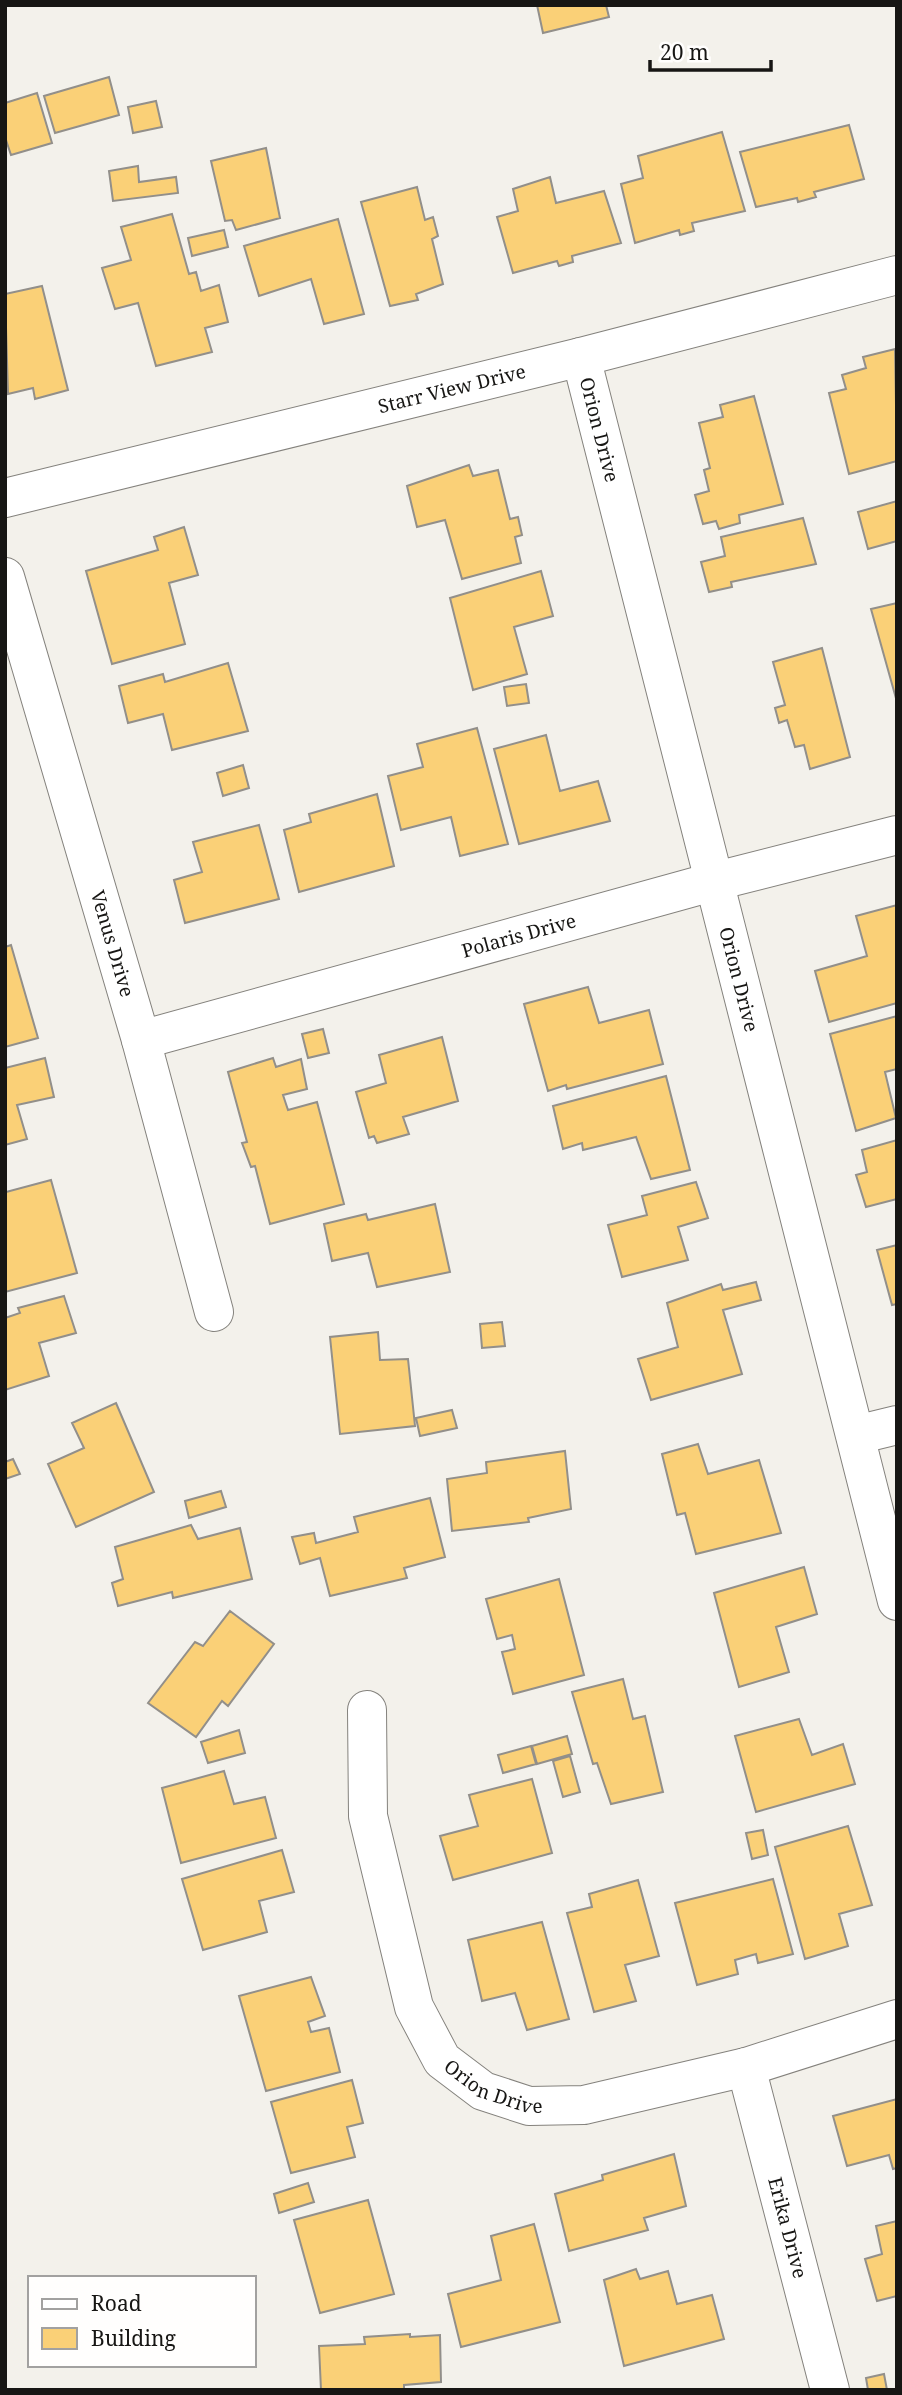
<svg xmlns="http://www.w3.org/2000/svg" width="902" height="2395" font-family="'Noto Serif',serif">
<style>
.building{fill:#fad077;stroke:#928f8a;stroke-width:2}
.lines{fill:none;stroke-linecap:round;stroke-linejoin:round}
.minor-casing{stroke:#84827d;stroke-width:40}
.minor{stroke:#fff;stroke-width:38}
.labels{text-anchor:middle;stroke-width:5;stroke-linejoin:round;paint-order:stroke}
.street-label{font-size:19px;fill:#171614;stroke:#fffefd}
</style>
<rect width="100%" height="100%" fill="#f3f1eb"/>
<path class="building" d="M 537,5 L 606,5 L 609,17 L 543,33 Z
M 109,77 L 119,115 L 55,133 L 44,96 Z
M 37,93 L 52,143 L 11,155 L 5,137 L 5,103 Z
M 156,101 L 162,127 L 133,133 L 128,107 Z
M 849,125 L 864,179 L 814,192 L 816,197 L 798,202 L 797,198 L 756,207 L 740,152 Z
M 722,132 L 745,211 L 692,223 L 694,231 L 680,235 L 679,230 L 635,243 L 621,184 L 643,178 L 638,156 Z
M 266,148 L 280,218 L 236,230 L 232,220 L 225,221 L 211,161 Z
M 138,166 L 139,182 L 176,177 L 178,193 L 113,201 L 109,171 Z
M 550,177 L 556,203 L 604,191 L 621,243 L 572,256 L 573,262 L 559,266 L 557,261 L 513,273 L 497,217 L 518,211 L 513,189 Z
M 417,187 L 425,220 L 433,217 L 438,236 L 432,239 L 443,284 L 416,294 L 418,300 L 390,306 L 361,202 Z
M 172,214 L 189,274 L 196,272 L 201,291 L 219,285 L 228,322 L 205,328 L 212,352 L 156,366 L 138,303 L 115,309 L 102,268 L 131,260 L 121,227 Z
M 338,219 L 364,314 L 324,324 L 311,279 L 259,296 L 244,246 Z
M 224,230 L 228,247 L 192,256 L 188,238 Z
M 42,286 L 68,390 L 35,399 L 33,388 L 8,394 L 5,294 Z
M 895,349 L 897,461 L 849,474 L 829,393 L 846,389 L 842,375 L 866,368 L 863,357 Z
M 754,396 L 783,504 L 739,515 L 740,523 L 719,529 L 716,521 L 703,524 L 695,495 L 709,491 L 704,470 L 710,468 L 699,423 L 723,417 L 720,405 Z
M 469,465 L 473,476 L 498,470 L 510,519 L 518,517 L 522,535 L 515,537 L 521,563 L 462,579 L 445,520 L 417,527 L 407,486 Z
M 897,501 L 897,541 L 868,549 L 858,512 Z
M 803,518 L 816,564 L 731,582 L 732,587 L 709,592 L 701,562 L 725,556 L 721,537 Z
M 184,527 L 198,575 L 169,583 L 185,644 L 112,664 L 86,571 L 158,550 L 154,537 Z
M 541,571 L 553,616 L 514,627 L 527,674 L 473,690 L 450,598 Z
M 897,603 L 897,702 L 871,609 Z
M 822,648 L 850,757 L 810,769 L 804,745 L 795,747 L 787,720 L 779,723 L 775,708 L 785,705 L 773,662 Z
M 228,663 L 248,731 L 172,750 L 163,714 L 128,723 L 119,686 L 163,674 L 165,682 Z
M 526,684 L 529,703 L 507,706 L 504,687 Z
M 477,728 L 508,844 L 460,856 L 451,817 L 401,830 L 388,776 L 423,767 L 417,744 Z
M 546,735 L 560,791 L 598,781 L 610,821 L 519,844 L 494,749 Z
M 243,765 L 249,788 L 223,796 L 217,773 Z
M 377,794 L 394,866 L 299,892 L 284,830 L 311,822 L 309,814 Z
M 259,825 L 279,899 L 185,923 L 174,880 L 202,872 L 193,842 Z
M 897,905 L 897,1003 L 829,1022 L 815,971 L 867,956 L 856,916 Z
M 11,945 L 38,1038 L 5,1047 L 5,947 Z
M 588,987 L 599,1023 L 649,1010 L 663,1064 L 567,1089 L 566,1085 L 548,1091 L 524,1004 Z
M 897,1016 L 897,1069 L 885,1072 L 896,1118 L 856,1131 L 830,1034 Z
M 323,1029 L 329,1053 L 308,1058 L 302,1034 Z
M 442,1037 L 458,1101 L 403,1117 L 409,1134 L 377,1143 L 374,1136 L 369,1138 L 356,1092 L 386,1083 L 379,1055 Z
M 45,1058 L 54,1097 L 17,1105 L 27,1139 L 5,1145 L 5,1068 Z
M 273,1058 L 276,1067 L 301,1059 L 307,1089 L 283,1095 L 288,1110 L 317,1102 L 344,1204 L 270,1224 L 255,1166 L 251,1167 L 242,1143 L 247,1142 L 228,1072 Z
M 666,1076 L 690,1170 L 651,1179 L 636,1137 L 583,1150 L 582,1143 L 563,1149 L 553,1106 Z
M 897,1140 L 897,1199 L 866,1207 L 856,1175 L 867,1172 L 862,1150 Z
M 51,1180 L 77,1273 L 5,1292 L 6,1192 Z
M 696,1182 L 708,1218 L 678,1227 L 688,1260 L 622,1277 L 608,1225 L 647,1215 L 642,1196 Z
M 435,1204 L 450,1272 L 377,1287 L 368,1253 L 332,1261 L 324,1224 L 366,1214 L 368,1220 Z
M 897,1245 L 897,1304 L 892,1305 L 877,1250 Z
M 756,1282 L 761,1300 L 723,1310 L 742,1374 L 651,1400 L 638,1359 L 678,1347 L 667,1303 L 721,1284 L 723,1290 Z
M 64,1296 L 76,1333 L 39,1343 L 49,1376 L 5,1390 L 5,1318 L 20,1313 L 18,1308 Z
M 502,1322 L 505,1346 L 482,1348 L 480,1324 Z
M 378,1332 L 380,1360 L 408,1359 L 415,1426 L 340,1434 L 330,1337 Z
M 116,1403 L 154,1492 L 76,1527 L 48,1464 L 84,1448 L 72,1423 Z
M 452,1410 L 457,1428 L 420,1436 L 416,1418 Z
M 698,1444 L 708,1474 L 759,1460 L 781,1533 L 696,1554 L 685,1513 L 677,1515 L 662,1454 Z
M 565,1451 L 571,1509 L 528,1518 L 529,1522 L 452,1531 L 447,1479 L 487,1473 L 486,1462 Z
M 13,1459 L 20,1474 L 5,1479 L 5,1462 Z
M 221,1491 L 226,1507 L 189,1518 L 185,1501 Z
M 430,1498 L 445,1557 L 404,1568 L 407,1578 L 330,1596 L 320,1558 L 300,1564 L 292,1537 L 314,1533 L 316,1543 L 358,1532 L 354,1517 Z
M 191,1525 L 198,1539 L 240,1528 L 252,1579 L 173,1598 L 172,1592 L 118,1606 L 112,1583 L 123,1579 L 115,1547 Z
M 804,1567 L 817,1614 L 776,1627 L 789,1672 L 739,1687 L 714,1593 Z
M 559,1579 L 584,1675 L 513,1694 L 502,1652 L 515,1649 L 512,1635 L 497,1639 L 486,1599 Z
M 230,1611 L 274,1644 L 228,1706 L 222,1701 L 196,1737 L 148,1703 L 195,1642 L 203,1646 Z
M 623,1679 L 633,1719 L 645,1716 L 663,1792 L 611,1804 L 597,1763 L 593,1764 L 572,1692 Z
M 799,1719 L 812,1755 L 843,1744 L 855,1784 L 756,1812 L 735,1736 Z
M 239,1730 L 245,1753 L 208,1763 L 201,1742 Z
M 567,1736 L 572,1754 L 537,1764 L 532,1746 Z
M 531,1746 L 536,1764 L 503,1773 L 498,1755 Z
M 570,1756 L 580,1792 L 563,1797 L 553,1761 Z
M 224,1771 L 234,1804 L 265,1797 L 276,1838 L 181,1863 L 162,1788 Z
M 532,1779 L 552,1853 L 453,1880 L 440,1836 L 478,1826 L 469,1795 Z
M 848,1826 L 872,1905 L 839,1914 L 848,1946 L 805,1959 L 775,1847 Z
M 763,1830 L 768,1855 L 752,1859 L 746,1833 Z
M 282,1850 L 294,1892 L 259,1901 L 267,1932 L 203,1950 L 182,1879 Z
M 773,1879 L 793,1954 L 758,1963 L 756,1954 L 735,1960 L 738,1974 L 697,1985 L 675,1903 Z
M 638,1880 L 659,1956 L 625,1965 L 636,2001 L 594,2012 L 567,1913 L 592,1907 L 589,1894 Z
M 542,1922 L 569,2019 L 527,2030 L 515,1993 L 482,2001 L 468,1940 Z
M 311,1977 L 325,2016 L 308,2022 L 311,2032 L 329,2028 L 340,2072 L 266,2091 L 239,1996 Z
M 352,2080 L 363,2123 L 347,2127 L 355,2157 L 291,2173 L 271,2102 Z
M 897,2099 L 897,2168 L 893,2169 L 889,2155 L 847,2166 L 833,2116 Z
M 674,2154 L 686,2206 L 644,2218 L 648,2230 L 569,2251 L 555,2194 L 603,2180 L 602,2175 Z
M 308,2183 L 314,2202 L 279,2213 L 274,2194 Z
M 368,2200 L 394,2294 L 320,2313 L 294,2220 Z
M 897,2221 L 897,2296 L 877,2301 L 865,2259 L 882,2254 L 876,2226 Z
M 534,2224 L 560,2322 L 461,2347 L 448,2294 L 501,2280 L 491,2236 Z
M 636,2269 L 640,2279 L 668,2271 L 677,2304 L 712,2295 L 724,2339 L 624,2366 L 604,2280 Z
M 410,2334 L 410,2337 L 440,2335 L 441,2382 L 404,2385 L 404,2390 L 321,2390 L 319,2346 L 365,2344 L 364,2337 Z
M 884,2374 L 887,2390 L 868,2390 L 866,2378 Z"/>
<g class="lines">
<defs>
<g id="minor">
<path id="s1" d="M 581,357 L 897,1601"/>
<path id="s2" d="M 5,498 L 581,357 L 897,275"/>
<path id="s3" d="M 5,577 L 141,1040 L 214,1312"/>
<path id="s4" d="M 141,1040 L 712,882 L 897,835"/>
<path d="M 856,1435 L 897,1425"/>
<path id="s5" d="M 367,1710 L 368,1816 L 414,2007 L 442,2060 L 483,2091 L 529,2106 L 584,2105 L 746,2067 L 897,2019"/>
<path id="s6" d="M 746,2067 L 830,2390"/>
</g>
</defs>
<use href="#minor" class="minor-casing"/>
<use href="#minor" class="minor"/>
</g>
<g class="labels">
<g class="street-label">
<text dy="7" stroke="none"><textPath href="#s2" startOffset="460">Starr View Drive</textPath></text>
<text dy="7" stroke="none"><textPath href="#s1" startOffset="75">Orion Drive</textPath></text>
<text dy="7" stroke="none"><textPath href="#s4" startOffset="392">Polaris Drive</textPath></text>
<text dy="7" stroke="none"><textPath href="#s3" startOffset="382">Venus Drive</textPath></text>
<text dy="7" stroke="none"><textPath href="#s1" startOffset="642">Orion Drive</textPath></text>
<text dy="7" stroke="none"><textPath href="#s5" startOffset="422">Orion Drive</textPath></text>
<text dy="7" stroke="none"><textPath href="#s6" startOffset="166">Erika Drive</textPath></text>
</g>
</g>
<rect width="902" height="2395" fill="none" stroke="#171614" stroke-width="14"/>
<rect x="28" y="2276" width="228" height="91" fill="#fffefd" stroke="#a2a1a0" stroke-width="2"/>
<rect x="42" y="2299" width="35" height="10" fill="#ffffff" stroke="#a2a1a0" stroke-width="2"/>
<text x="91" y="2311" font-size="21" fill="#171614">Road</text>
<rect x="42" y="2328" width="35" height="21" fill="#fad077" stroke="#a2a1a0" stroke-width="2"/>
<text x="91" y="2346" font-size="21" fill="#171614">Building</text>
<path d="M650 60v10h121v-10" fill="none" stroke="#171614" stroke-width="3.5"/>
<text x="660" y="60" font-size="21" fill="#171614" stroke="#fffefd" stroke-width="5" paint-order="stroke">20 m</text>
</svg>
